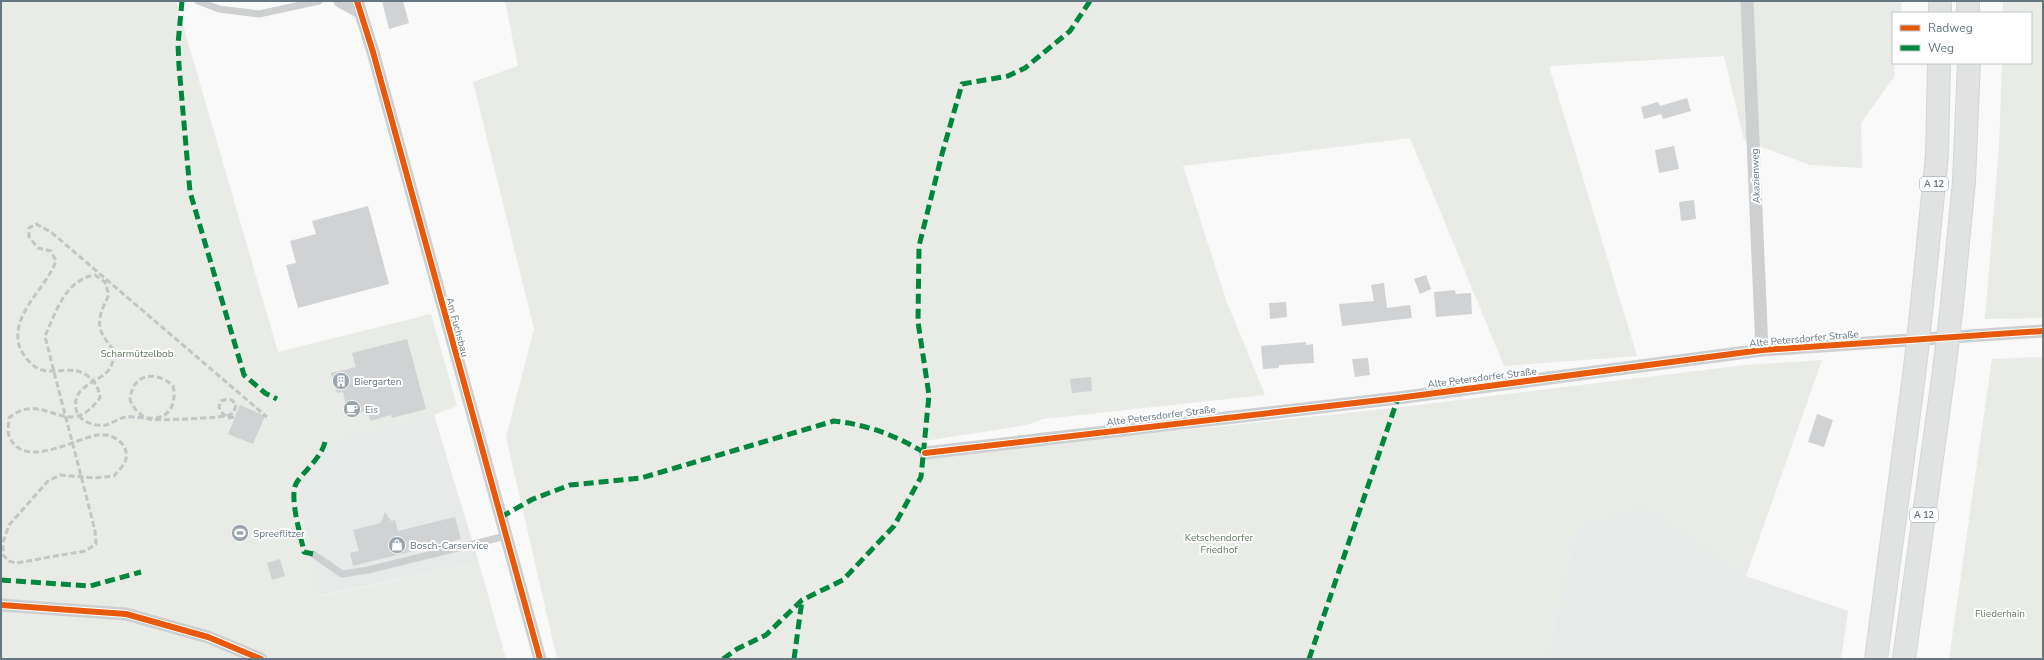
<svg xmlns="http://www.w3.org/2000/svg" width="2044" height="660" font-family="'Nunito Sans',sans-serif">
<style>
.built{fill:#e8e9e9}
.green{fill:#e8ebe6}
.building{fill:#d0d2d3}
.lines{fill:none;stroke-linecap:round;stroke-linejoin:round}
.motorway-casing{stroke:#d5d6d6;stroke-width:24}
.service{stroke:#cecfd0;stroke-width:7}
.minor{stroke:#cecfd0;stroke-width:13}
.motorway{stroke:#e1e2e2;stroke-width:22}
.rail{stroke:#c3c5c6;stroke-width:3;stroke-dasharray:6 3;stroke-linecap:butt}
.motorway-bridge-casing{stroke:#d5d6d6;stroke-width:24;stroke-linecap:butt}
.motorway-bridge{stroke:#e1e2e2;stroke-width:22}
.quiet{stroke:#00873e;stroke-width:5;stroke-dasharray:10 5;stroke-linecap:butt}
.cycleway-casing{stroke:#fff;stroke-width:8}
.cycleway{stroke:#e8590c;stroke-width:6}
.labels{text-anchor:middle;stroke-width:4;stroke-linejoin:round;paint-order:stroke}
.shield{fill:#fff;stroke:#939fa8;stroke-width:1}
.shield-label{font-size:9px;font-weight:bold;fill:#657683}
.street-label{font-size:10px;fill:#657683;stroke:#fff}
.park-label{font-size:10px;fill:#687a64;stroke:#fff}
.poi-label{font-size:10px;fill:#657683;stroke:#fff;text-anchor:start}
</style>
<rect width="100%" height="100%" fill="#f9f9f9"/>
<path class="built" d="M 434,415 L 479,563 L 244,611 L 188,479 Z
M 1647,507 L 1746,576 L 1848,611 L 1841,659 L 1546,659 L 1577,526 Z"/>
<path class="green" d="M 1,1 L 176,1 L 278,352 L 431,314 L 457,406 L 434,415 L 328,443 L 321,459 L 304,478 L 300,499 L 305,526 L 313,542 L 319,540 L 313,554 L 312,562 L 320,596 L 479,563 L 506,659 L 1,659 Z
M 505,1 L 1902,1 L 1901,13 L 1893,13 L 1893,63 L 1895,63 L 1894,77 L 1861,123 L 1862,168 L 1810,165 L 1744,140 L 1724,56 L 1549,66 L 1637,356 L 1504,366 L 1410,138 L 1183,166 L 1226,300 L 1265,395 L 1043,419 L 1027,425 L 918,442 L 957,454 L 1385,409 L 1745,365 L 1822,360 L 1746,576 L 1647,508 L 1577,526 L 1546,659 L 557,659 L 506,437 L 534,329 L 473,82 L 518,66 Z
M 2003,1 L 2043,1 L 2043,318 L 1985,319 L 1999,147 L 2002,63 L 2031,63 L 2031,13 L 2003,13 Z
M 2043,357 L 2043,659 L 1949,659 L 1992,359 Z"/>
<path class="building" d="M 382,1 L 403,1 L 409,23 L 389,29 Z
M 1687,98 L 1691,111 L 1663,119 L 1661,114 L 1644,119 L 1641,107 L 1658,102 L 1660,106 Z
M 1674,146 L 1679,169 L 1659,173 L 1655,150 Z
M 1694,200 L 1696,219 L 1681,221 L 1679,202 Z
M 368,206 L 389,284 L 298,308 L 286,265 L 296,263 L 290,241 L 316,234 L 312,221 Z
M 1426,275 L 1431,289 L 1420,294 L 1414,279 Z
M 1384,283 L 1387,308 L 1410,305 L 1412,318 L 1342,326 L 1339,304 L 1374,301 L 1371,285 Z
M 1455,290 L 1456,294 L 1471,293 L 1472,314 L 1436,317 L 1434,292 Z
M 1286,302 L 1287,317 L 1270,319 L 1269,303 Z
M 407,339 L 426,409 L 392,418 L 391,415 L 370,421 L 368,411 L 348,415 L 343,392 L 337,393 L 331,373 L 356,367 L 352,353 Z
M 1306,342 L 1306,345 L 1313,344 L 1314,363 L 1279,365 L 1279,368 L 1263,369 L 1261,346 Z
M 1368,358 L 1370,375 L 1355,377 L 1352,359 Z
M 1091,377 L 1092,391 L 1072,393 L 1070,379 Z
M 240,405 L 265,416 L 253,444 L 228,434 Z
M 1817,414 L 1833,420 L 1824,447 L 1808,442 Z
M 385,512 L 391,521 L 395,520 L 398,531 L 455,517 L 461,539 L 353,566 L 350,553 L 359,551 L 353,530 L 381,523 Z
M 280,559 L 285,576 L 272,580 L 267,563 Z"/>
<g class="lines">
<defs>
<path id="motorway" d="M 1940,1 L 1940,13
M 1968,1 L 1968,13
M 1922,304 L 1937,155 L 1939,63
M 1952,304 L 1964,181 L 1969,63
M 1876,659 L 1914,376
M 1904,659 L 1944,371"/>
</defs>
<use href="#motorway" class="motorway-casing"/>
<path class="service" d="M 198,1 L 219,9 L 259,14 L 319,1
M 313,554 L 342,574 L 368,570 L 506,536"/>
<path class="minor" d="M 340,1 L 360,12
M 357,1 L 373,52 L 540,659
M 1747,1 L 1762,350
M 925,453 L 1398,398 L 1762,350 L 2043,331
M 1,605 L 126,614 L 208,637 L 261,659"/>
<use href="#motorway" class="motorway"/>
<path class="rail" d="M 234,417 L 228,418 L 221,412 L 219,407 L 221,401 L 227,399 L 232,400 L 236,405 C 235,409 234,413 230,415 C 223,418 154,421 149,419 C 139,415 134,409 130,400 C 132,373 156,370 173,386 C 176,398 173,413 160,417 C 152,420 135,416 126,417 C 119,418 113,423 106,425 C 94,427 78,421 76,409 C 72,386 97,383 108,371 C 113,365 113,358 115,351 C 95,330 96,319 109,295 L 105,282 L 95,275 C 65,280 56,312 45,336 C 61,401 79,466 95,531 L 96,544 L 85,551 L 16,563 L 9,561 L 3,555 L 3,542 L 9,525 L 48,481 L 60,475 L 94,478 L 114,476 C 117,472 121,469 124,464 C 133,448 115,432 98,435 C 76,438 23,471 9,436 C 7,432 9,423 9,418 C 36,395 55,422 78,416 C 87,414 94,405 100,398 C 99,391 98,388 94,382 C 77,361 58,376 39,369 C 29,364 19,351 18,340 C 15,310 46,288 56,261 L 51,251 L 38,248 L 29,237 L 29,228 L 36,224 L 51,232 L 267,417"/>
<defs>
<path id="motorway-bridge" d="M 1944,371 L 1952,304
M 1914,376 L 1922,304"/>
</defs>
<use href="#motorway-bridge" class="motorway-bridge-casing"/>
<use href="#motorway-bridge" class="motorway-bridge"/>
<path class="quiet" d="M 182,1 L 178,44 L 179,66 L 190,192 L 244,375 L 265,393 L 277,399
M 501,517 L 533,499 L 570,485 L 641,478 L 834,421 C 868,425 895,435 925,453
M 313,554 L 304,552 C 301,536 288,495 297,482 C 306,469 321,458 325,442
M 1,580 L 90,586 L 141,572
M 723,659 L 737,649 L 766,635 L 802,600 L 843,580 L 894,526 L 921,477 L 929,395 L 918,322 L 919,246 L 942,154 L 962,84 L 1008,76 L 1025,68 L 1070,31 L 1090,1
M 794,659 L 802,600
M 1309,659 L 1398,398"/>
<defs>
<path id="cycleway" d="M 357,1 L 373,52 L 540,659
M 925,453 L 1398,398 L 1762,350 L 2043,331
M 1,605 L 126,614 L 208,637 L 261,659"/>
</defs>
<use href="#cycleway" class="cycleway-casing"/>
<use href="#cycleway" class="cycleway"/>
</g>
<defs>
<symbol id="building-disc" viewBox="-11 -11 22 22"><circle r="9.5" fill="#99a4ac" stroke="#fff"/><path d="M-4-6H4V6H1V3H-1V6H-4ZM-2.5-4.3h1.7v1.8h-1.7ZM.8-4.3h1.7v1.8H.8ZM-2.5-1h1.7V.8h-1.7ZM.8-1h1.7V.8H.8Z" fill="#fff"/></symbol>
<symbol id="cafe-disc" viewBox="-11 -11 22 22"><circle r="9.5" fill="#99a4ac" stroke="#fff"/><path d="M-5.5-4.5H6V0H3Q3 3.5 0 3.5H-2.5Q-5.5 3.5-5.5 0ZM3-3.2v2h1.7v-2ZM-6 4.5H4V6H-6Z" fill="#fff"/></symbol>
<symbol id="stadium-disc" viewBox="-11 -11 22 22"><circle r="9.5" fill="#99a4ac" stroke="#fff"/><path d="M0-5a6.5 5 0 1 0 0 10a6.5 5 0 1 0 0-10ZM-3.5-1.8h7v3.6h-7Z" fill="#fff"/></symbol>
<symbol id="shop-disc" viewBox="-11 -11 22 22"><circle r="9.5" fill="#99a4ac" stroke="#fff"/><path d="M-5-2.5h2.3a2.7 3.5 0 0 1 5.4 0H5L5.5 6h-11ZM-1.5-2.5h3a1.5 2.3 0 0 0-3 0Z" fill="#fff"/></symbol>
</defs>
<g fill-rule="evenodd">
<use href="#building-disc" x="331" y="371" width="20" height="20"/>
<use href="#cafe-disc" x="342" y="399" width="20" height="20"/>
<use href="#stadium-disc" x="230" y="523" width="20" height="20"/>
<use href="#shop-disc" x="387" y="535" width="20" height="20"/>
</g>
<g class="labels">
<g class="shield">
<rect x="1920" y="177" width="28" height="14" rx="3"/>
<rect x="1910" y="508" width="28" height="14" rx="3"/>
</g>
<g class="shield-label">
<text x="1934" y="187">A 12</text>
<text x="1924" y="518">A 12</text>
</g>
<g class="street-label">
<text transform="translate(1755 176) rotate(-92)" y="4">Akazienweg</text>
<text transform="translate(458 327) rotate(75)" y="4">Am Fuchsbau</text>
<text transform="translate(1804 338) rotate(-5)" y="4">Alte Petersdorfer Straße</text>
<text transform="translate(1482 377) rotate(-7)" y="4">Alte Petersdorfer Straße</text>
<text transform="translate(1161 415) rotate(-7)" y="4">Alte Petersdorfer Straße</text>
</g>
<g class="park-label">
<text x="137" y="357">Scharmützelbob</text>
<text x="1219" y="541">Ketschendorfer<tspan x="1219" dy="12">Friedhof</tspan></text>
<text x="2000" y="617">Fliederhain</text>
</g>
<g class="poi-label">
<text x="354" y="385">Biergarten</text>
<text x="365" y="413">Eis</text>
<text x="253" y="537">Spreeflitzer</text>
<text x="410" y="549">Bosch-Carservice</text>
</g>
</g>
<rect width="2044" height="660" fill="none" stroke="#657683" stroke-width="4"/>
<rect x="1892" y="12" width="140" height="52" fill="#ffffff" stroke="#c1c8cd"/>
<rect x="1900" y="25" width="20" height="6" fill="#e8590c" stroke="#c1c8cd"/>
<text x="1928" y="32" font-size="12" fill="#657683">Radweg</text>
<rect x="1900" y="45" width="20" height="6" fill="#00873e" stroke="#c1c8cd"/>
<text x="1928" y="52" font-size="12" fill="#657683">Weg</text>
</svg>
